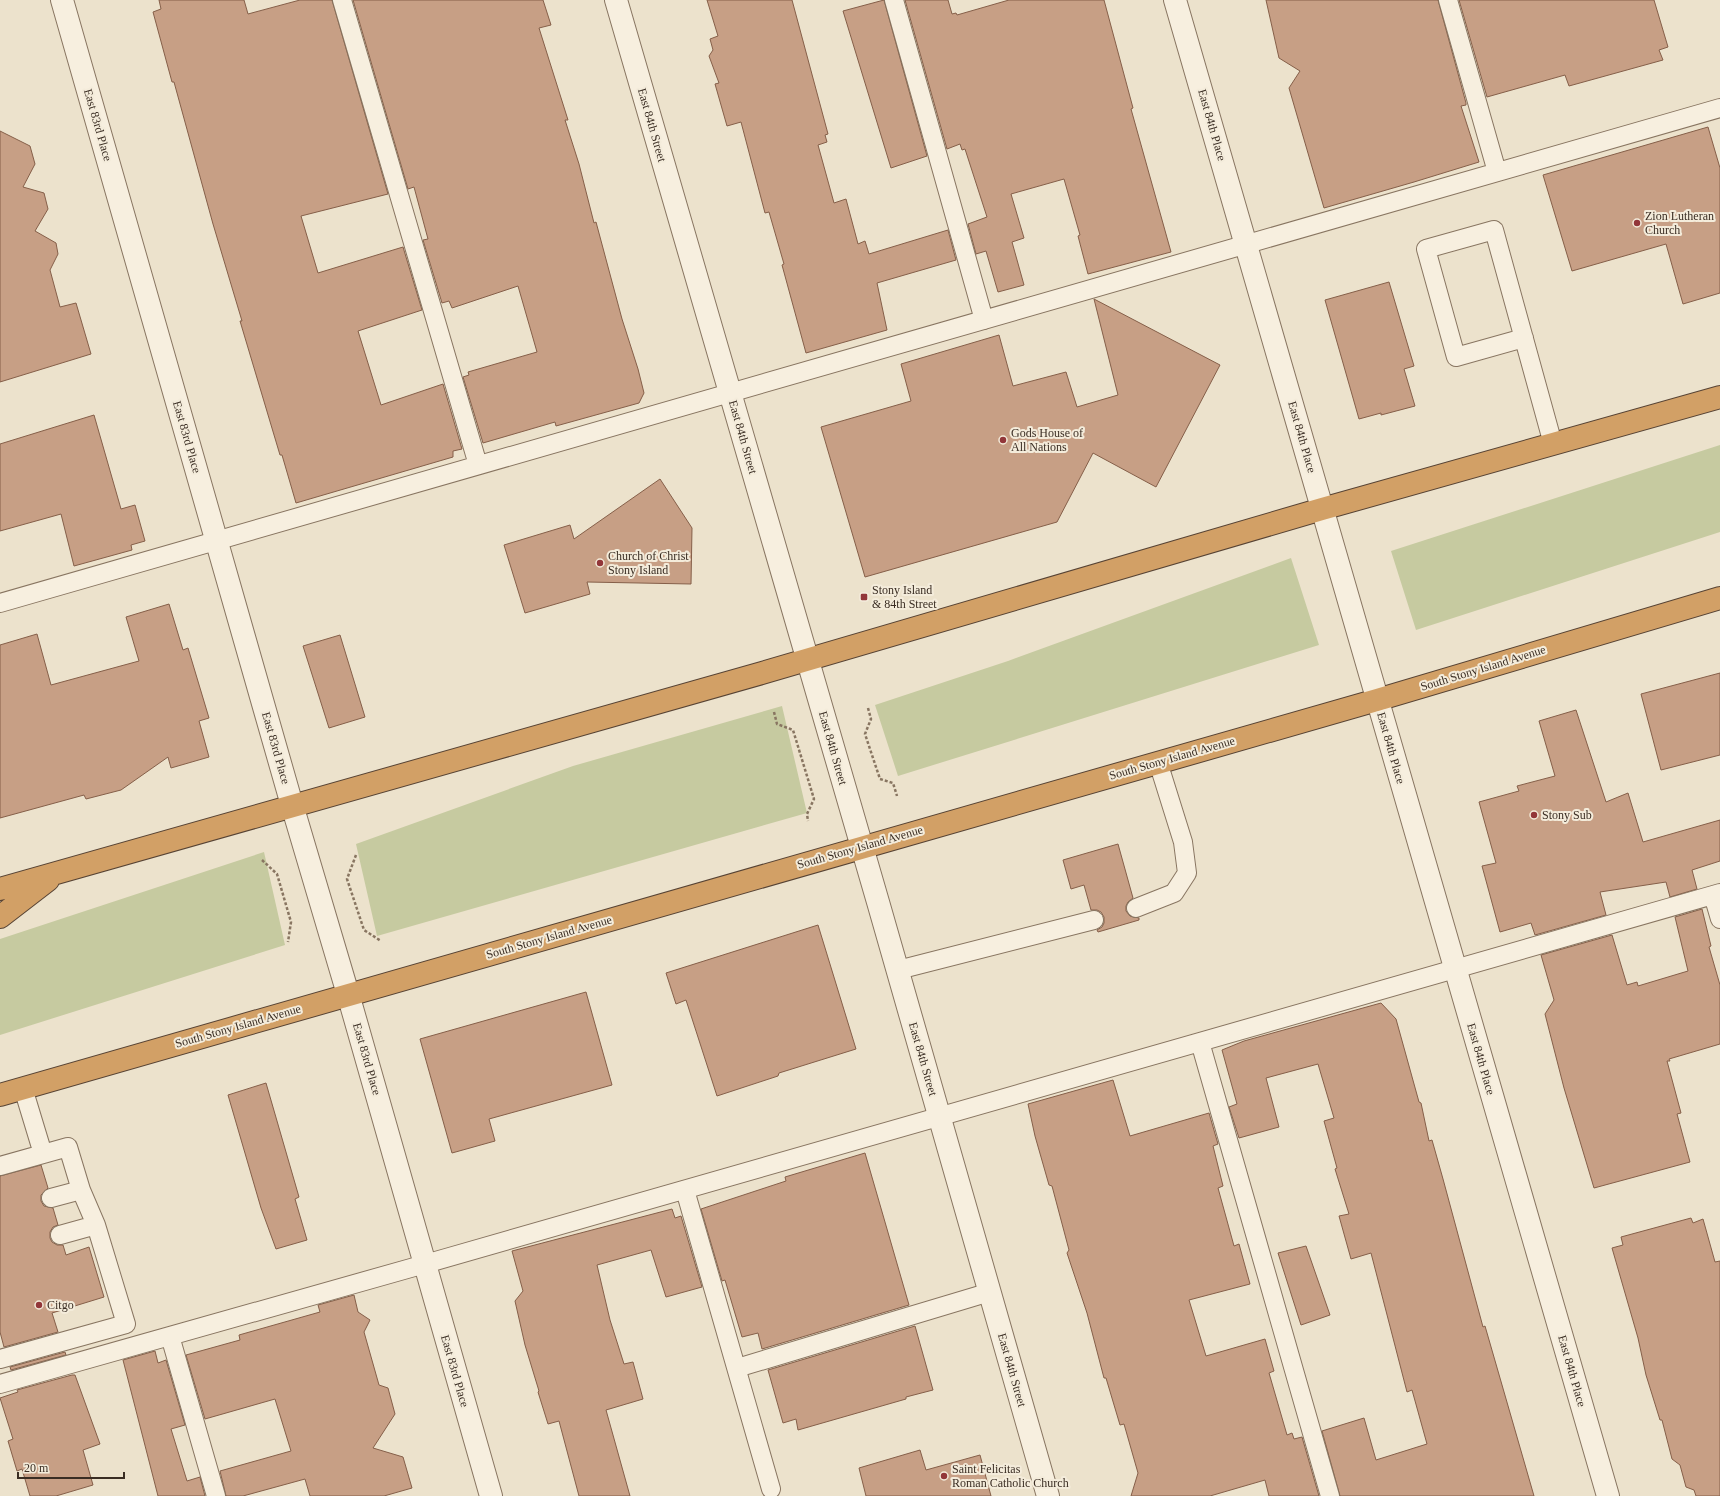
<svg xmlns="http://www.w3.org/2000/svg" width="1720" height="1496" font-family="Georgia,serif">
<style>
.green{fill:#c6caa0}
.building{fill:#c79f85;stroke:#855f49}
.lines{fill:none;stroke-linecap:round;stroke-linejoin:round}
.lane-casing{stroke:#887561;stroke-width:20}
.street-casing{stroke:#887561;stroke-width:24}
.highway-casing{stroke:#574334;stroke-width:24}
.path{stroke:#887561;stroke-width:2.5;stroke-dasharray:3 2;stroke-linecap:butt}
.lane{stroke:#f7efdf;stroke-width:18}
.street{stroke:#f7efdf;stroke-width:22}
.highway{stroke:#d2a066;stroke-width:22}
.poi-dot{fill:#923639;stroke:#f4ecdb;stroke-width:1.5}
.labels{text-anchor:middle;stroke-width:4;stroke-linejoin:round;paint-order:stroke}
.street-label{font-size:12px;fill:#3a2d23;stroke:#f4ecdb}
.poi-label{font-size:12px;fill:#3a2d23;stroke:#f4ecdb;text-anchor:start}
</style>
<rect width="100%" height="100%" fill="#ece2cc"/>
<path class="green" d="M 1720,445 L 1720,532 L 1416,630 L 1391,551 Z
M 1291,558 L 1319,645 L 898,776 L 875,705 L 1008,661 Z
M 782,706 L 807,813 L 377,936 L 356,844 L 573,766 Z
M 264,852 L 285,945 L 0,1035 L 0,939 Z"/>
<path class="building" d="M 159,0 L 244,0 L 248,14 L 300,0 L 332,0 L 388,194 L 301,216 L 318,273 L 403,247 L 422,310 L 358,331 L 381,405 L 443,384 L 462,449 L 453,451 L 453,457 L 296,503 L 282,455 L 280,455 L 240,321 L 242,321 L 213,224 L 174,82 L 172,82 L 153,12 L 161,9 Z
M 353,0 L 543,0 L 551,25 L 539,28 L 568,120 L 565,120 L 579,164 L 594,223 L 596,222 L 622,319 L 638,369 L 644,393 L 639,403 L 556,426 L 555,422 L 483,443 L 463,377 L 469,375 L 468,372 L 537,352 L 518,286 L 452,308 L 449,301 L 442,303 L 423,240 L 428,239 L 414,187 L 408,189 Z
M 707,0 L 792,0 L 828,134 L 825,135 L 827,142 L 818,145 L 834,203 L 846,199 L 858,244 L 865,241 L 869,254 L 948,230 L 956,260 L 877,283 L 887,330 L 806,353 L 782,265 L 784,264 L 769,212 L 765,213 L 741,122 L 727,126 L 715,84 L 719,83 L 709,56 L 713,50 L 710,39 L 718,36 Z
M 884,0 L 927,156 L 891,168 L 843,11 Z
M 905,0 L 948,0 L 952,14 L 956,13 L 957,15 L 1009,0 L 1104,0 L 1133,108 L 1131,109 L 1171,252 L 1088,274 L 1078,236 L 1080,235 L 1064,179 L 1011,194 L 1024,238 L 1012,242 L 1024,285 L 998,292 L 986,251 L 976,254 L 968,224 L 987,217 L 965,149 L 962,150 L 960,144 L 947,149 Z
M 1266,0 L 1438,0 L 1466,103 L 1466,105 L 1461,106 L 1479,162 L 1414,182 L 1324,208 L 1289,88 L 1300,71 L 1279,58 Z
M 1459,0 L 1654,0 L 1668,47 L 1659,50 L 1663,60 L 1569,86 L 1565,75 L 1487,97 Z
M 1708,127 L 1720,168 L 1720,293 L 1683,304 L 1666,244 L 1572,271 L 1543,175 Z
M 0,131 L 30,146 L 35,164 L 23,187 L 44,193 L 48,209 L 35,231 L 56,243 L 58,254 L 50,270 L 60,307 L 76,303 L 91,354 L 0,382 Z
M 1389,282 L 1414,366 L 1404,369 L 1415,406 L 1381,415 L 1381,413 L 1359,419 L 1325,300 Z
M 1094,299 L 1220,365 L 1156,487 L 1093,453 L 1057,522 L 865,577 L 821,427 L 911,401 L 901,364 L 999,335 L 1013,386 L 1066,372 L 1077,407 L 1118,395 Z
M 94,415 L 121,509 L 135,505 L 145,541 L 131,545 L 132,550 L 74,566 L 61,514 L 0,531 L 0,444 Z
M 660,479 L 692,528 L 691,584 L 587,582 L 590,594 L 525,613 L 504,545 L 570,525 L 574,539 Z
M 169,604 L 183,650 L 188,648 L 209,718 L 199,721 L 209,757 L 171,768 L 168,757 L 121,790 L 86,799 L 84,795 L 0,818 L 0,645 L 37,634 L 51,685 L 139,661 L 126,617 Z
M 340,635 L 365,717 L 329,728 L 303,646 Z
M 1720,673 L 1720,755 L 1661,770 L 1641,694 Z
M 1576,710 L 1606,802 L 1628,793 L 1643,842 L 1720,820 L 1720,861 L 1692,870 L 1697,889 L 1670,897 L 1666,882 L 1600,892 L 1606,915 L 1535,935 L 1531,923 L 1500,932 L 1482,866 L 1496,863 L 1479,802 L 1519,791 L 1517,786 L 1555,776 L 1539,721 Z
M 1118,844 L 1133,898 L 1128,902 L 1126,906 L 1126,911 L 1130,916 L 1139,918 L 1139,920 L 1098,932 L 1097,930 L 1102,927 L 1104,923 L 1104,917 L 1101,912 L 1097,910 L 1091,910 L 1084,885 L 1071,889 L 1063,860 Z
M 1702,909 L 1711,946 L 1709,947 L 1720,985 L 1720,1044 L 1669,1059 L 1670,1061 L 1667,1061 L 1681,1113 L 1677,1114 L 1690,1162 L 1594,1188 L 1564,1088 L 1545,1014 L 1554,1000 L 1541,955 L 1612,935 L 1627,985 L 1637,982 L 1638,986 L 1688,971 L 1675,917 Z
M 818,925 L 856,1049 L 779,1073 L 778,1076 L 717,1096 L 686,1000 L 676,1004 L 666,973 Z
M 586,992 L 612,1085 L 489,1119 L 495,1141 L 452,1153 L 420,1039 Z
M 1381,1003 L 1396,1019 L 1419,1102 L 1421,1103 L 1429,1141 L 1432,1140 L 1443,1179 L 1483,1327 L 1485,1326 L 1534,1496 L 1340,1496 L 1322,1431 L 1364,1418 L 1376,1460 L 1427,1444 L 1412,1390 L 1407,1392 L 1371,1253 L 1351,1259 L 1339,1216 L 1349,1214 L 1335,1169 L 1337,1168 L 1324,1121 L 1334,1118 L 1318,1064 L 1266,1078 L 1279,1127 L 1239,1138 L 1229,1107 L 1237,1104 L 1222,1050 L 1244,1041 Z
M 1113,1080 L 1130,1136 L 1209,1113 L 1218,1144 L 1213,1146 L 1223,1186 L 1218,1188 L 1234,1246 L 1239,1244 L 1250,1284 L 1189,1300 L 1206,1356 L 1265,1339 L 1274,1371 L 1269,1373 L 1287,1435 L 1292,1433 L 1294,1439 L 1302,1437 L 1319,1496 L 1269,1496 L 1265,1480 L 1210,1496 L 1131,1496 L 1138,1473 L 1124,1424 L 1120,1425 L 1106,1378 L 1104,1378 L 1087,1313 L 1067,1253 L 1069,1250 L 1052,1186 L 1049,1185 L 1035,1136 L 1028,1104 Z
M 266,1083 L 299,1197 L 295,1199 L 307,1240 L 276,1249 L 261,1208 L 228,1095 Z
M 865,1153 L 909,1305 L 762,1349 L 758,1333 L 742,1337 L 725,1280 L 722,1281 L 701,1209 L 786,1181 L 785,1177 Z
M 41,1165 L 48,1188 L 41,1195 L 41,1201 L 44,1206 L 53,1208 L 58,1225 L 53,1227 L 50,1232 L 50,1238 L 52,1242 L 57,1245 L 63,1245 L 66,1255 L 89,1247 L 104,1297 L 52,1313 L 58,1332 L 4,1347 L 0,1332 L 0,1176 Z
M 672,1209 L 675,1218 L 681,1216 L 702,1287 L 666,1297 L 651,1250 L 597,1265 L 610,1320 L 624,1364 L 633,1362 L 643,1399 L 606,1410 L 630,1496 L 579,1496 L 559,1421 L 548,1424 L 538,1392 L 539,1391 L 525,1345 L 515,1301 L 523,1291 L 512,1251 Z
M 1691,1218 L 1693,1223 L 1703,1219 L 1715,1262 L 1720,1261 L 1720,1496 L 1696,1496 L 1694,1490 L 1686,1487 L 1680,1465 L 1672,1459 L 1662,1420 L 1660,1420 L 1646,1375 L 1638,1338 L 1612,1248 L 1623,1245 L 1621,1237 Z
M 1306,1246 L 1330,1315 L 1301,1325 L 1278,1253 Z
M 354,1295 L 358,1312 L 370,1320 L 364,1332 L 379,1385 L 388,1388 L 395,1414 L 373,1448 L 403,1457 L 412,1488 L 384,1496 L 310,1496 L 305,1479 L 243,1496 L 226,1496 L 220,1471 L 291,1451 L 275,1399 L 205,1419 L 186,1355 L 240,1340 L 239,1335 L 320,1312 L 318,1305 Z
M 915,1326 L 933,1390 L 906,1397 L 906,1399 L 798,1430 L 796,1419 L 783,1423 L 768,1370 Z
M 155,1351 L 158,1363 L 166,1360 L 185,1425 L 171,1429 L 187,1481 L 200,1477 L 205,1496 L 158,1496 L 123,1360 Z
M 65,1352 L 66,1355 L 11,1370 L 10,1367 Z
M 72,1375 L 75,1375 L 100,1444 L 83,1450 L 93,1485 L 56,1496 L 30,1496 L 22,1469 L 17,1471 L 8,1441 L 13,1439 L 0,1398 L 18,1392 L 17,1390 Z
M 920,1450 L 926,1470 L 980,1455 L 991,1496 L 866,1496 L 859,1468 Z"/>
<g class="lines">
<defs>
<path id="lane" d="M 342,0 L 478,465
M 894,0 L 984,320
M 1448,0 L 1497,172
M 1524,338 L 1456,357 L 1426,249 L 1494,230 L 1553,444
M 0,603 L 1720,108
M 1713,895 L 1720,919
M 1136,908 L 1174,893 L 1187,873 L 1183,842 L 1158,762
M 898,970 L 1094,920
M 1200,1042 L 1330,1496
M 23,1088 L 43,1154
M 0,1166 L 68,1147 L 81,1190 L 96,1225 L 60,1235
M 685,1190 L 771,1489
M 51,1198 L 81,1190
M 170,1336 L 216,1496
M 0,1359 L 126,1324 L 96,1225
M 737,1368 L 990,1292
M 0,1384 L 425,1264 L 1720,893"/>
<path id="street" d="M 62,0 L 292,805 L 348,994 L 491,1496
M 616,0 L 878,902 L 1048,1496
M 1175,0 L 1608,1496"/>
<path id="highway" d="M 0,889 L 762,673 L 1322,509 L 1720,397
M 0,917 L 48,880
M 0,1095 L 1377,700 L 1720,598"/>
</defs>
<use href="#lane" class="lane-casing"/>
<use href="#street" class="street-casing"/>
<use href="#highway" class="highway-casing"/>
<path class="path" d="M 868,708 L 871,719 L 865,734 L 880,779 L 893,783 L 897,796
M 774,712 L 777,724 L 793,730 L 814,799 L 807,814 L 808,821
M 356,855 L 347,879 L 364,930 L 381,941
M 262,860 L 277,874 L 291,922 L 288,942"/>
<use href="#lane" class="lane"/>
<use href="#street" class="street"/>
<use href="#highway" class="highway"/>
</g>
<g class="poi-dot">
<circle cx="1637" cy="223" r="4"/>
<circle cx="1003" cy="440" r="4"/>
<circle cx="600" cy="563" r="4"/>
<rect x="860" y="593" width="8" height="8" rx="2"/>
<circle cx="1534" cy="815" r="4"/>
<circle cx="39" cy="1305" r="4"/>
<circle cx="944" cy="1476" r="4"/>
</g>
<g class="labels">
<g class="street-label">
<text transform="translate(98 125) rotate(74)" y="4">East 83rd Place</text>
<text transform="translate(652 125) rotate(74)" y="4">East 84th Street</text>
<text transform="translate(1212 125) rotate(74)" y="4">East 84th Place</text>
<text transform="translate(187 437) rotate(74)" y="4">East 83rd Place</text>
<text transform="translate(743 437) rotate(74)" y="4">East 84th Street</text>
<text transform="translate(1302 437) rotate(74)" y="4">East 84th Place</text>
<text transform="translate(1483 668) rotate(-17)" y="4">South Stony Island Avenue</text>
<text transform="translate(276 748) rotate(74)" y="4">East 83rd Place</text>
<text transform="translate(833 748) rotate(74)" y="4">East 84th Street</text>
<text transform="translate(1391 748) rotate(74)" y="4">East 84th Place</text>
<text transform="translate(1172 758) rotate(-16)" y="4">South Stony Island Avenue</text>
<text transform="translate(860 847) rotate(-16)" y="4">South Stony Island Avenue</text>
<text transform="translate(549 937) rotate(-16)" y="4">South Stony Island Avenue</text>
<text transform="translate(238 1026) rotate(-16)" y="4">South Stony Island Avenue</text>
<text transform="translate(367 1059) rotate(74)" y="4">East 83rd Place</text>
<text transform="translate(923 1059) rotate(74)" y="4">East 84th Street</text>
<text transform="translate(1481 1059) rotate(74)" y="4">East 84th Place</text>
<text transform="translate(1012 1370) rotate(74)" y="4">East 84th Street</text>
<text transform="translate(455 1371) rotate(74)" y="4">East 83rd Place</text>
<text transform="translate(1572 1371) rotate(74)" y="4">East 84th Place</text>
</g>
<g class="poi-label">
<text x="1645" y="220">Zion Lutheran<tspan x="1645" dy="14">Church</tspan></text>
<text x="1011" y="437">Gods House of<tspan x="1011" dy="14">All Nations</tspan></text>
<text x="608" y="560">Church of Christ<tspan x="608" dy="14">Stony Island</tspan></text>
<text x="872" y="594">Stony Island<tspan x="872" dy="14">&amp; 84th Street</tspan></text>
<text x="1542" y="819">Stony Sub</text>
<text x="47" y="1309">Citgo</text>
<text x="952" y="1473">Saint Felicitas<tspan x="952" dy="14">Roman Catholic Church</tspan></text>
</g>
</g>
<path d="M18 1472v6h106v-6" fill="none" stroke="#3a2d23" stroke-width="2"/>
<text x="24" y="1472" font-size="12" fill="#3a2d23" stroke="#f4ecdb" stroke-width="3" paint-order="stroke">20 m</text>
</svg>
